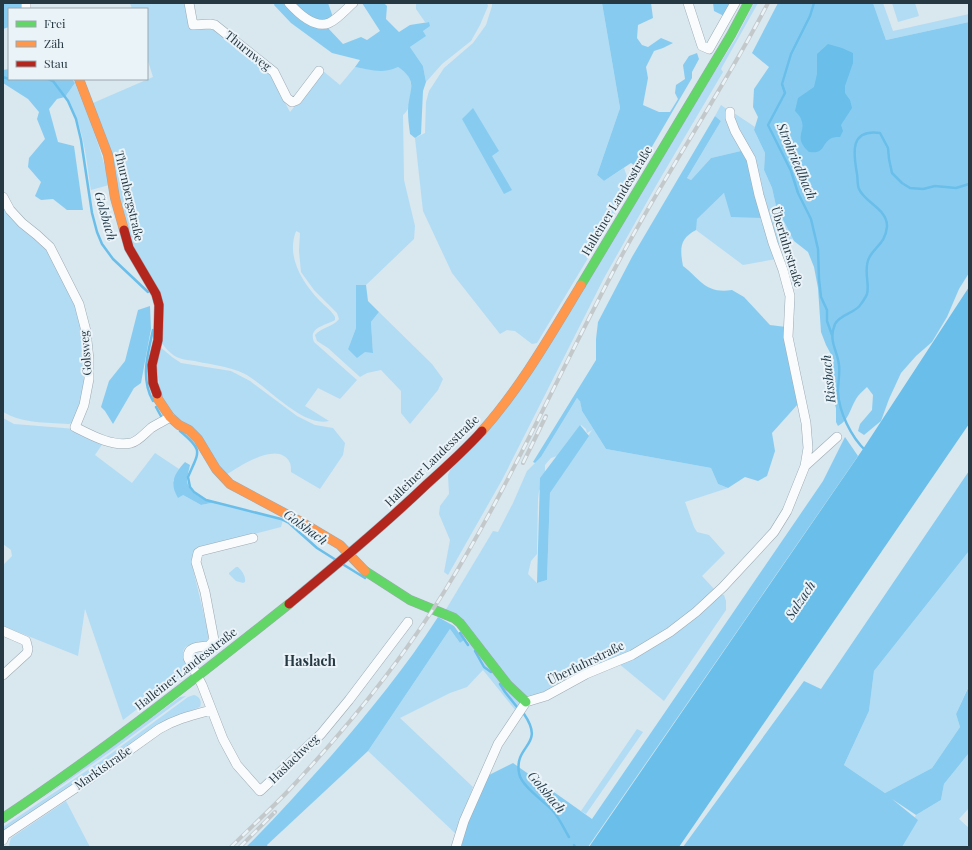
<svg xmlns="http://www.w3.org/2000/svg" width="972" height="850" font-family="'Playfair Display',serif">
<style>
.green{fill:#b2dcf4;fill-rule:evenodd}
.forest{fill:#87ccf0}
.water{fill:#6abeea}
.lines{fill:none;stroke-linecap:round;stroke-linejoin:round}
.stream{stroke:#6abeea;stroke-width:2.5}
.street-casing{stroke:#9caab3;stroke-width:10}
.fast-casing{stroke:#9caab3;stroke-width:10}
.slow-casing{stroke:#9caab3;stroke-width:10}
.jam-casing{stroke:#9caab3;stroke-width:10}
.street{stroke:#f9fbfd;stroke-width:9}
.fast{stroke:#63d668;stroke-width:9}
.slow{stroke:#ff974d;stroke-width:9}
.jam{stroke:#b3261e;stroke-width:9}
.rail-casing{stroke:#c3c8ca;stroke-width:4}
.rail{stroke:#eaf3f8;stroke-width:2.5;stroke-dasharray:8;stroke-linecap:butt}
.labels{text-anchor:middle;stroke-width:4;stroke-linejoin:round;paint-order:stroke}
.street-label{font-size:12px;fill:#263842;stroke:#eaf3f8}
.water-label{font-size:13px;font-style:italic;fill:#273f4e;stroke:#eaf3f8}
.quarter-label{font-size:14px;font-weight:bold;fill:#263842;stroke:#eaf3f8}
</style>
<rect width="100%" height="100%" fill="#d9e7ef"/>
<path class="green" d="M 130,3 L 186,3 L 188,11 L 188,28 L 212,27 L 267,69 L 290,112 L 323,71 L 340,85 L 355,67 L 372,70 L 398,67 C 401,69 406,72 408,75 C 414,86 413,107 403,115 L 404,180 L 415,226 L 414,239 L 366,285 L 356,285 L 356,328 L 348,349 L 373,352 L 371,322 L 379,312 L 432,364 L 443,379 L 438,390 L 410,424 L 401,413 L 401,391 L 381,370 L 367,373 L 360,377 L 328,348 L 317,341 L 315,335 C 322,327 333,327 339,319 L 337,313 L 314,290 L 301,272 L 299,251 L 300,233 L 296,231 C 286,257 302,282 320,301 C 325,306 331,310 335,317 L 335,320 C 325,326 308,327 314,342 L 357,380 L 340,399 L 318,388 L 305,406 L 329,421 C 303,428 267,386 245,374 C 229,366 212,365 195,361 C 190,360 184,360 179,358 C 171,355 164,347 160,340 L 162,325 L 135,251 L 93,103 L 153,77 L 147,58 L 147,9 L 132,9 Z
M 416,3 L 487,3 L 488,6 L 480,25 L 471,41 L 442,64 L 426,82 L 423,66 L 410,47 L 425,36 L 423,31 L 429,22 L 425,22 L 416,9 Z
M 492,3 L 602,3 L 620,108 L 597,175 L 604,181 L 624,168 L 629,182 L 629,190 L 537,343 L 532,344 L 515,331 L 507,330 L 500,334 L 452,273 L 423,211 L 415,138 L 425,133 L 426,102 L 429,91 L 444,68 L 473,43 L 486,25 L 492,6 Z
M 754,3 L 758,3 L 721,69 L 723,72 L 657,184 L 604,278 L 502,480 L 448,575 L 444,572 L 450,540 L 439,514 L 440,506 L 449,494 L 448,475 L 450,470 L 489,430 L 736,38 Z
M 873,3 L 883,3 L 893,31 L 969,14 L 969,22 L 886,40 Z
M 892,3 L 915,3 L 919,16 L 898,22 Z
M 75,83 C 88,117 102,149 109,185 L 91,190 C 86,159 84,123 65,97 Z
M 721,105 L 728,110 L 745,150 L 711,158 L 691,180 L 687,178 L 721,121 L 715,116 Z
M 731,111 L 755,127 L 754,130 L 765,153 L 764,170 L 772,188 L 776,206 L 793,239 L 776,245 L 736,130 Z
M 724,193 L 763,218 L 776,259 L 743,265 L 696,230 L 696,219 Z
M 3,200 L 44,242 L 80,314 L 86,358 L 84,390 L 73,422 L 69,424 C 44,422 25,424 3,412 Z
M 159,346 L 172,357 L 181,363 L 231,371 L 250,381 L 297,416 L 315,425 L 333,428 L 345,443 L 343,455 L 320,489 L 291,472 C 291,470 291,465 290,463 C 279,439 239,467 226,475 L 178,421 L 161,398 L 155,356 Z
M 577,398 L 580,400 L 582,411 L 606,449 L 711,468 L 718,484 L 728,488 L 685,502 L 694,527 L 697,532 L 709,535 L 725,553 L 702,576 L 715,590 L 689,614 L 641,647 L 542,694 L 530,697 L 525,696 L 445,611 L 493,531 L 498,532 L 513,503 L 527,471 L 541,457 ZM 581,425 L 586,429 L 587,433 L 592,430 L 550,493 L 547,580 L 537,583 L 528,574 L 531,561 L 537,554 L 538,499 L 539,491 L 545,478 L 545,465 L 551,458 L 560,455 Z
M 3,418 L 14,424 L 76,429 L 103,443 L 95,455 L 132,483 L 155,453 L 179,469 L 173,481 L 183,495 L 201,505 L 211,503 L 220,504 L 283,520 L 281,527 L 197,549 L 191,561 L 209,636 L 207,641 C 187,646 177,644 187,667 L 185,672 L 123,720 L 85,609 L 78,656 L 3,626 L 3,565 L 12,556 L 11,550 L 3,544 Z
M 969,551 L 969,685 L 956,714 L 960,727 L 932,768 L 885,793 L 844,765 L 869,711 L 874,671 Z
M 236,567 L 238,567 C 242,571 246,576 245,582 L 243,583 L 236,581 L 229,574 L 229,573 Z
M 721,594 L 724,595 L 726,601 L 726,610 L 664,701 L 618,663 Z
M 450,629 L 460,643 L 464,640 L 474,646 L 520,704 L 516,711 L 483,670 L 467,687 L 450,693 L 400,718 L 473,787 L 456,834 L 368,751 Z
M 194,695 C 200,697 202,701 200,707 L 164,721 L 65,790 L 3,831 L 3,827 L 101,761 L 188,697 Z
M 186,696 L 110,752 L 36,803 L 180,697 Z
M 637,729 L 643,732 L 586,814 L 581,811 Z
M 969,753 L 969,808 L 959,819 L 969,828 L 969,842 L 967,847 L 900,847 L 916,815 L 941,800 L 944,784 Z
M 66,801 L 90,847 L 10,847 L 9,845 L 11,838 Z"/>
<path class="forest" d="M 3,3 L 21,3 L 22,9 L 9,9 L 9,27 L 3,29 Z
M 275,3 L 284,3 L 293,12 L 327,27 L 343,44 L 361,37 L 367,40 L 380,31 L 362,3 L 384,3 L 387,6 L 386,19 L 399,32 L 410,25 L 429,22 L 430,26 L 423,31 L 426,36 L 410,47 L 423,66 L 426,82 L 423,91 L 421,134 L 415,138 L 410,134 C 409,126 408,119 408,112 C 408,90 420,82 398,67 C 384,74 369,70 355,67 L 360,60 L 332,53 L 291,23 L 274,5 Z
M 292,3 L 328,3 L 333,17 C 316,27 305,12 292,3 Z
M 602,3 L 651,3 L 653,18 L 638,25 L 637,38 L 642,45 L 648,47 L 661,38 L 673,43 L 663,48 L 654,51 L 646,67 L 648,78 L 643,105 L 659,112 L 670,112 L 678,99 L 675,93 L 676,85 L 685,79 L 683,65 L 689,56 L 697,53 L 699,59 L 692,72 L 692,78 L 639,169 L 631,163 L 604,181 L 597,175 L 620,108 Z
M 713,3 L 731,3 L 724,16 L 714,11 Z
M 778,3 L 873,3 L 886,40 L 969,22 L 969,273 L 959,289 L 947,317 L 932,342 L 916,356 L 901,373 L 889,399 L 881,421 L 864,435 L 858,431 L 860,424 L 872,410 L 873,395 L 867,387 C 863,391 858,395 856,399 C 850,409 849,420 838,426 L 836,422 L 836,408 L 832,395 L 831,374 L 834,360 L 826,345 L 821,332 L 818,288 L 814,267 L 808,252 L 794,241 L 776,206 L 772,188 L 764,170 L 765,153 L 754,130 L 758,117 L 753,107 L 754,89 L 769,67 L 752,53 Z
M 9,69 L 9,79 L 72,79 L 75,83 L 65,97 L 57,99 L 49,109 L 58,142 L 74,146 L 83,210 L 67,210 L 53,199 L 41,200 L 35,196 L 41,182 L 28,167 L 29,158 L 45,139 L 37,119 L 39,112 L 28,99 L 3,83 L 3,70 Z
M 473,108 L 499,151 L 492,156 L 512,190 L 504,194 L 462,119 Z
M 715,116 L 721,121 L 687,178 L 691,180 L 711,158 L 745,150 L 763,218 L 731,217 L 724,193 L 697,219 L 696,230 C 679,239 680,249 683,266 C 701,280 706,294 732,290 L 744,297 L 770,325 L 786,327 L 798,404 L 772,433 L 775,451 L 767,476 L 758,481 L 745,477 L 728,488 L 718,484 L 711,468 L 606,449 L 582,411 L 580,401 L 577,398 L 541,457 L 535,463 L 533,462 L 596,360 L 596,339 L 598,322 L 632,257 Z
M 356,285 L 366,285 L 368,301 L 379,312 L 371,322 L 373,353 L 365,352 L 357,358 L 348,349 L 356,328 Z
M 150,306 L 151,329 L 141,383 L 134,388 L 113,424 L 105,411 L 101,407 L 109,381 L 125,361 L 138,310 Z
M 580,425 L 589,436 L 550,493 L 547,580 L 537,583 L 540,478 Z
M 845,437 L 858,456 L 588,847 L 461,847 L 468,822 L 489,775 L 513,763 L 592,819 L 823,481 Z
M 185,462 L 190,465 C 189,470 187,476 187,481 C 190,496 208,501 220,504 L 211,503 L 201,505 L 183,495 L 178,498 C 169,483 174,474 185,462 Z
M 969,471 L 969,551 L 874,671 L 869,711 L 844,765 L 885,793 L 932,768 L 960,727 L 956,714 L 969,686 L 969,753 L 944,784 L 941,800 L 916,815 L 892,799 L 918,820 L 902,847 L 683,847 L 804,681 L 821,689 Z
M 438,617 L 454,626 L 464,640 L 460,643 L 450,629 L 368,751 L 267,845 L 268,847 L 246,847 C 276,818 303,787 331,756 C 369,712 406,667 438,617 Z"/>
<path class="water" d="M 828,44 L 842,48 L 853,53 L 853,63 L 845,86 L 845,93 L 850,100 L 852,108 L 841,125 L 843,131 L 840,137 C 838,137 833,137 830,139 C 821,145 825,154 809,152 C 792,136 807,133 801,119 C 800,116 797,113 795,111 L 798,98 L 814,87 L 817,74 L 817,54 Z
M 969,287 L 969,424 L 679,847 L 589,847 L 863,449 Z"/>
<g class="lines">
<path class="stream" d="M 814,3 L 810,16 L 791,54 L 782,84 L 785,93 L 768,125 L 791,171 L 798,193 L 811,219 L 818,249 L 819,279 L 821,297 L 827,310 L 827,321 L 832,335
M 3,77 L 9,79
M 48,79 L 53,81 L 68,101 L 76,119 L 81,140 L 92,213 L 97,232 L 102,244 L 113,259 L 148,292
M 153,401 C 140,378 148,353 153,330
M 156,407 L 162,418
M 180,431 C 204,451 199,451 188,477 L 190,487 L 194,492 L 206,500 L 281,519 L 289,523 L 317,548 L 336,560
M 866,451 C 851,437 839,412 838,392 C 838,383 840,374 839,365 C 837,349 828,341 835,324 C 840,314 856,313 861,304 C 863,301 866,297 867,294 C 870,284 863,270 869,258 C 875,246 885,244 887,227 C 888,209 865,203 859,189 C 857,185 858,179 857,174 C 853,152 850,129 880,133 L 888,148 L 889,159 L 892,173 L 902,183 L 910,188 L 923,189 L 935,186 L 956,188 L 969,184
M 344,565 L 365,578
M 460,633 L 468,645
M 475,651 L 484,667 L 491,672
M 500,684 L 505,692 L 517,707
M 524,714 C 546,746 514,744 519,773 C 521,786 544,801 553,811 C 560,819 564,829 569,837
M 574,845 L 575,847"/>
<defs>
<path id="street" d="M 189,3 L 193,25 L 210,24 L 215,25 L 274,72 L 287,98 L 292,102 L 297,100 L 319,71
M 289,3 C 298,13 314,29 329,23 C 338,19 346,9 353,3
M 688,3 L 702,46 L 709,49 L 735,3
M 26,9 L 26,3
M 730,112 L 730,118 L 735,131 L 751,159 L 759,195 L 773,243 L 783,270 L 790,296 L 788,337 L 806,423 L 808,448 L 805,466
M 3,197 L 10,210 L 22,223 L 37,235 L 50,247 L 79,304 L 86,331 L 89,360 L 89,379 L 84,405 L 75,427 C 91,435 112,447 131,443 C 139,441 145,433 151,428 C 157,424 164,421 170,417
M 253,538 L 201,551 L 198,553 L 196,562 L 205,592 L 214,640 L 209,646 C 200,647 187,646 188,658 L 202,685 L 223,739 L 237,765 L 260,791 L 321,734 L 349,700 L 408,622
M 3,631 L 26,641 L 28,649 L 27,653 L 3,675
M 3,840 L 5,835 L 92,777 L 159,729 C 176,719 193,715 211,710
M 456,847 L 464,821 L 498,744 L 526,702 L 546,696 L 586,674 L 632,655 L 670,632 L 696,612 L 723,587 L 774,532 L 787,511 L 805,466 L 837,437"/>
<path id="fast" d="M 581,285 L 731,35 L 748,3
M 365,571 L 410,600 L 454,618 L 460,623 L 508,685 L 526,702
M 3,818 C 102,752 196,678 289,604"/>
<path id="slow" d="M 79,79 L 108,155 L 115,198 L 124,230
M 157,394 L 158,399 L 170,417 L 179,425 L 189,430 L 198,439 L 216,469 L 230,484 L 303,523 L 340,545 L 365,571
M 482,431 C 521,387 550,336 581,285"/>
<path id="jam" d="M 124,230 L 129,248 L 156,294 L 159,305 L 158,340 L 152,365 L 153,383 L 157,394
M 289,604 C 336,565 383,526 427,484 C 446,467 465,450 482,431"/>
</defs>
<use href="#street" class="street-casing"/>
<use href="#fast" class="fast-casing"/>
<use href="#slow" class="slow-casing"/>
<use href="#jam" class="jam-casing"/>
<use href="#street" class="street"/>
<use href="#fast" class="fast"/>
<use href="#slow" class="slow"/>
<use href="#jam" class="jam"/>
<defs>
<path id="rail" d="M 523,463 L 546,416
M 231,847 C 250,828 270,810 289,790 C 346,729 400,663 444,592 C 511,484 561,368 621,257 C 667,171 723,90 768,3
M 240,847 L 275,812"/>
</defs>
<use href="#rail" class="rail-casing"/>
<use href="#rail" class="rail"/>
</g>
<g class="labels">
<g class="street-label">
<text transform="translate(248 51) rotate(39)" y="4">Thurnweg</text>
<text transform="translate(129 196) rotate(77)" y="4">Thurnbergstraße</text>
<text transform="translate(617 201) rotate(-59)" y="4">Halleiner Landesstraße</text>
<text transform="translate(787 247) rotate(73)" y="4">Überfuhrstraße</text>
<text transform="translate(86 353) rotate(-94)" y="4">Golsweg</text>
<text transform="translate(432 461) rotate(-44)" y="4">Halleiner Landesstraße</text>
<text transform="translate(586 663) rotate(-26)" y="4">Überfuhrstraße</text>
<text transform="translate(186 669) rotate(-38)" y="4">Halleiner Landesstraße</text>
<text transform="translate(294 759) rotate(-44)" y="4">Haslachweg</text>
<text transform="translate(103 768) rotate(-35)" y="4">Marktstraße</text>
</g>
<g class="water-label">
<text transform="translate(797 161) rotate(67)" y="5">Strohriedlbach</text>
<text transform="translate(106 216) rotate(74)" y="5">Golsbach</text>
<text transform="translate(828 379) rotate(-96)" y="5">Rissbach</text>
<text transform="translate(306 527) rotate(36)" y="5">Golsbach</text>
<text transform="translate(800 600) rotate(-56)" y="5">Salzach</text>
<text transform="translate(547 792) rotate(50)" y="5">Golsbach</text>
</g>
<g class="quarter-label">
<text x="310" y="666">Haslach</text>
</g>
</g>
<rect width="972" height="850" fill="none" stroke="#263842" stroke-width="8"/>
<rect x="8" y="8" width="140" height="72" fill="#eaf3f8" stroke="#9ca8af"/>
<rect x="16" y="21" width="20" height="6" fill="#63d668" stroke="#9ca8af"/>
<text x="44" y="28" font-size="12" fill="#263842">Frei</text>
<rect x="16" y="41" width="20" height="6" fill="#ff974d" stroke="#9ca8af"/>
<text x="44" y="48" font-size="12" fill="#263842">Zäh</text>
<rect x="16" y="61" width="20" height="6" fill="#b3261e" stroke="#9ca8af"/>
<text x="44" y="68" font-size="12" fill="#263842">Stau</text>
</svg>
